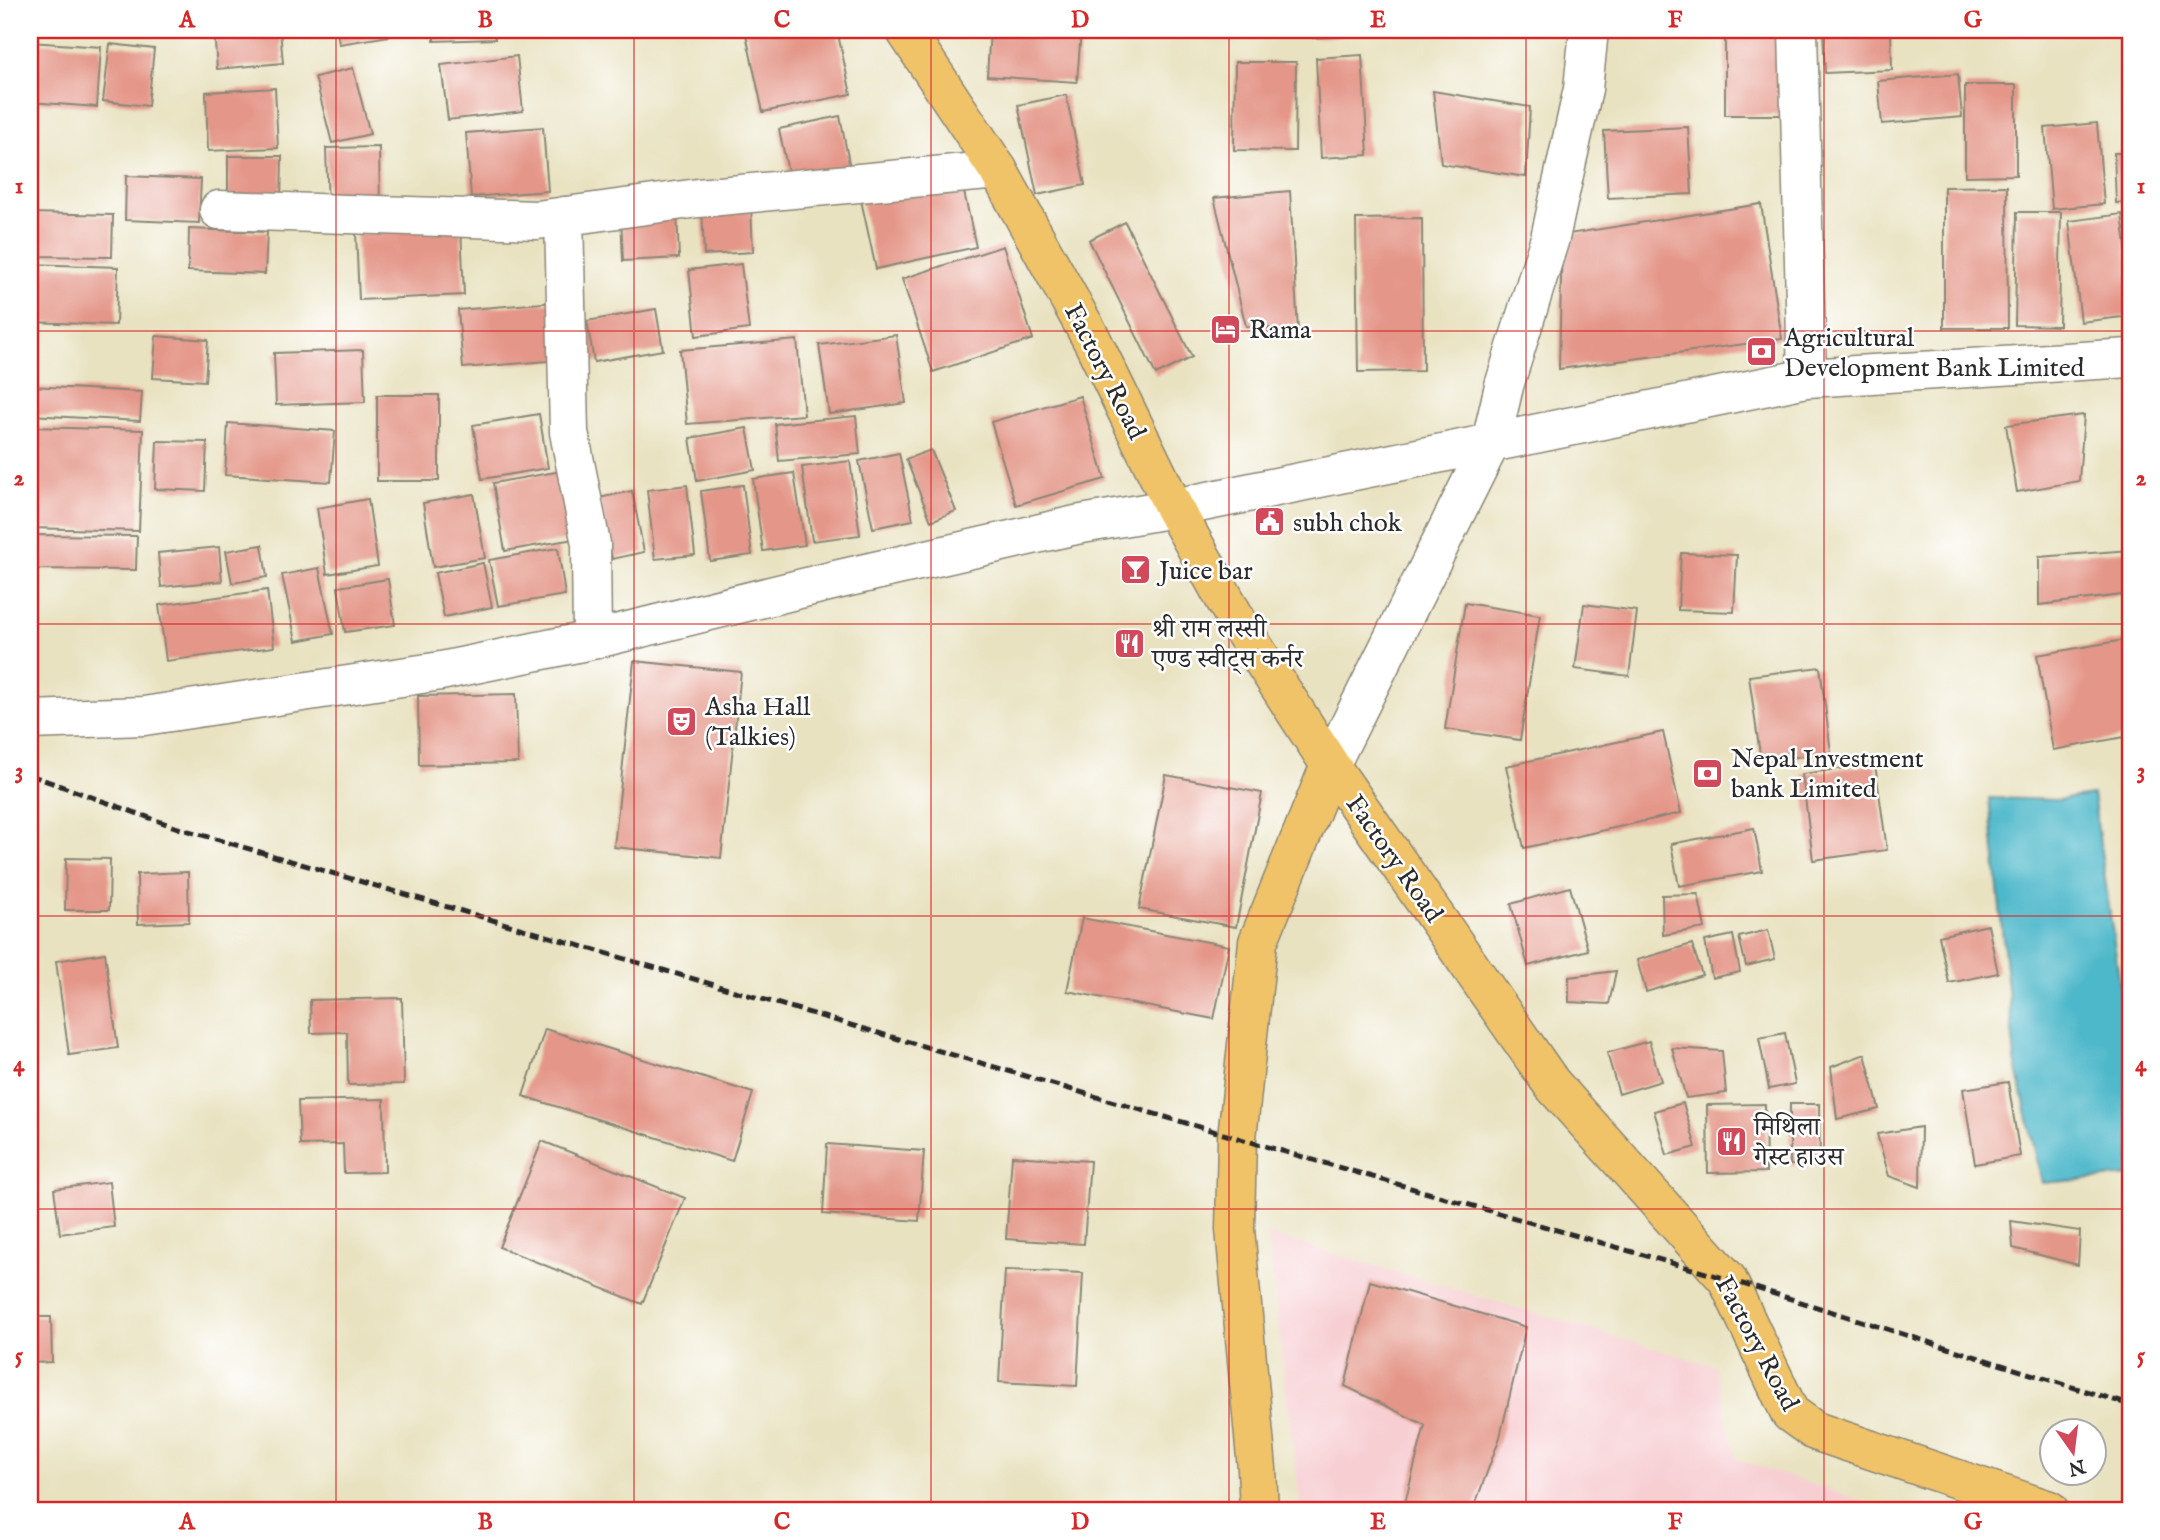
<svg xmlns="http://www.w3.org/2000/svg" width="2160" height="1540" font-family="'IM FELL English','Noto Serif Devanagari',serif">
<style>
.built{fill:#f7cfd3}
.water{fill:#4db8ca;stroke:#3c727a;stroke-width:2}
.building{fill:#e49688}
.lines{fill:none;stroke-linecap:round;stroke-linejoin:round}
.minor-casing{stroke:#8a8676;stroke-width:41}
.major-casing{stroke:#8a8676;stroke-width:41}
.minor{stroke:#fff;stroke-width:38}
.major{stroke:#f1c369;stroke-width:38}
.rail{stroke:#2b2b2b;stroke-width:5;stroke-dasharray:10 5;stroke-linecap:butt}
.grid{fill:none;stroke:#d62828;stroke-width:2;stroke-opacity:0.55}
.labels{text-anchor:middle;stroke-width:5;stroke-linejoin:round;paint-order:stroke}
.poi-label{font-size:26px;fill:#2b2b2b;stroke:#fff;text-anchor:start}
.street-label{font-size:26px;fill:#2b2b2b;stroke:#fff}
.neatline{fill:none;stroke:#d62828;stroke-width:2.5}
.grid-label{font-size:23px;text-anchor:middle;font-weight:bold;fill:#d62828}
</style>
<rect width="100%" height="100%" fill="#fff"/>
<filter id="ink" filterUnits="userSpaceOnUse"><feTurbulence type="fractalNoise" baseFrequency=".0143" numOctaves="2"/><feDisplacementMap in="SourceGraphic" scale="14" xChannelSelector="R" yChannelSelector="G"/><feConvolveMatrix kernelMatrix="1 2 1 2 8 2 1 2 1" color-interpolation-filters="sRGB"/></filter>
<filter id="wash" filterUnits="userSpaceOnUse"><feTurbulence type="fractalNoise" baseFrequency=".00686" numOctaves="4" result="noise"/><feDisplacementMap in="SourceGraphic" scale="28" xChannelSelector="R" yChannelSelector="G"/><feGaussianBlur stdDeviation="1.57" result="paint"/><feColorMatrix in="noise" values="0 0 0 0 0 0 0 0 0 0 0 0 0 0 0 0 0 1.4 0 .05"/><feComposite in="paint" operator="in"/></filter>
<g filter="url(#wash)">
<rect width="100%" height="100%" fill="#e9e2c1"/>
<path class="built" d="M 1267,1234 L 1715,1366 L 1736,1459 L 1889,1510 L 1301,1510 Z"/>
<path class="water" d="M 2093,795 L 2130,1054 L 2130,1176 L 2042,1183 L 2015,1060 L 1989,798 L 2058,800 Z"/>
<g id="blocks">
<path class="building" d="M 214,30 L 280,30 L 283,63 L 217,69 Z
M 337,30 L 389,30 L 390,36 L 339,44 Z
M 434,30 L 494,30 L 495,39 L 434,41 Z
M 745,30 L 837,30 L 851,94 L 763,112 Z
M 990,30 L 1081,30 L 1077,82 L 987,76 Z
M 1312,30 L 1356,30 L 1356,34 L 1313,38 Z
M 1725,30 L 1789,30 L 1789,115 L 1725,115 Z
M 1823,30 L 1891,30 L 1892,70 L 1825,73 Z
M 30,42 L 101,47 L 97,107 L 30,102 Z
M 110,44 L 154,49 L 148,106 L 103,101 Z
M 1362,55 L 1368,155 L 1321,158 L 1316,58 Z
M 517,56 L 523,111 L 448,120 L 441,65 Z
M 1235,62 L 1296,62 L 1295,151 L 1234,150 Z
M 353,68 L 370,134 L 332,143 L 315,77 Z
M 1958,74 L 1962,117 L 1882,124 L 1878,81 Z
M 1965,85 L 2016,85 L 2016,175 L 1965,176 Z
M 275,88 L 278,148 L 208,151 L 206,92 Z
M 1433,91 L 1530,107 L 1526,177 L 1441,164 Z
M 1066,95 L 1085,185 L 1037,195 L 1018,105 Z
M 840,116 L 850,168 L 790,181 L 779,129 Z
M 2097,123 L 2104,204 L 2052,209 L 2045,128 Z
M 543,127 L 548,191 L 471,197 L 466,133 Z
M 1688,127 L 1692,194 L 1608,198 L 1604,131 Z
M 379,147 L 380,209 L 328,210 L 326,148 Z
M 2114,153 L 2130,153 L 2130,202 L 2116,203 Z
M 228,156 L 282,156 L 281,204 L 228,204 Z
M 126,176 L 201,179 L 199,223 L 125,220 Z
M 961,178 L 976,247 L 876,269 L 861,200 Z
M 2007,186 L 2008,328 L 1944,328 L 1944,187 Z
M 1290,191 L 1298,331 L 1246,326 L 1214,198 Z
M 1761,204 L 1782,339 L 1559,369 L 1562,235 Z
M 751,205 L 753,252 L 704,255 L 702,207 Z
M 677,212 L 679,258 L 623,261 L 621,215 Z
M 2017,212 L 2061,212 L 2059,326 L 2015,325 Z
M 30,213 L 113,215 L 112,257 L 30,256 Z
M 2122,214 L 2130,278 L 2130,316 L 2081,322 L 2069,221 Z
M 1422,218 L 1423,371 L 1358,372 L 1356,219 Z
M 1125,222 L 1192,357 L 1156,375 L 1089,240 Z
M 461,228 L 464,295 L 359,300 L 356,233 Z
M 189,229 L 267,232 L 265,274 L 188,271 Z
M 1003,246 L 1033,339 L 933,372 L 902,279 Z
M 30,264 L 118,267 L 116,325 L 30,322 Z
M 741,264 L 749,329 L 696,336 L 689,270 Z
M 555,302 L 560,360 L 463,368 L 458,310 Z
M 656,309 L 663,350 L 594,362 L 587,321 Z
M 896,335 L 906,403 L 829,414 L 819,345 Z
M 156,336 L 208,340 L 205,381 L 153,378 Z
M 797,340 L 804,415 L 687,424 L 680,350 Z
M 363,350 L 365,402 L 276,405 L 274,353 Z
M 30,386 L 142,392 L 140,421 L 30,415 Z
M 377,395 L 439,395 L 439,481 L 377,481 Z
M 1080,396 L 1105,479 L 1016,505 L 991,422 Z
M 539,414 L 548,468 L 482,479 L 473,425 Z
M 2084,415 L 2079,481 L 2017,492 L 2006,425 Z
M 856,416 L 860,454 L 779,461 L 775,424 Z
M 228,423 L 335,431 L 331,482 L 225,475 Z
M 30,427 L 143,430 L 139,531 L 30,528 Z
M 747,428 L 755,470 L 697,481 L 690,438 Z
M 157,441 L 207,442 L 205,491 L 155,489 Z
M 931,450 L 956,511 L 931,521 L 906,459 Z
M 899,453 L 913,520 L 873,528 L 859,461 Z
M 850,461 L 860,535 L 812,541 L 802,467 Z
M 562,471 L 574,539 L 505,551 L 493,483 Z
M 794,473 L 805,545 L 763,551 L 753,479 Z
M 687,485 L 695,555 L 655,559 L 647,490 Z
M 743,485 L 752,555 L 710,561 L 701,491 Z
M 632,491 L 644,552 L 612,559 L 599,498 Z
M 474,494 L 485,558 L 433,567 L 423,503 Z
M 368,499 L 378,566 L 327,574 L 317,508 Z
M 30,535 L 137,536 L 136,570 L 30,569 Z
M 262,545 L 267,577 L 232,583 L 226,551 Z
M 219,547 L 222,581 L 161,587 L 158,553 Z
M 558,548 L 565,595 L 498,606 L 489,560 Z
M 2130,550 L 2130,594 L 2039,605 L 2039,557 Z
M 1681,553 L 1737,555 L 1734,612 L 1678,610 Z
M 483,563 L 492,607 L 444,617 L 435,573 Z
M 319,568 L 333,634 L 296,641 L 282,575 Z
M 388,579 L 395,625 L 345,632 L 338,587 Z
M 267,590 L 274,647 L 166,661 L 159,605 Z
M 1465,603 L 1540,615 L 1520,740 L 1445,729 Z
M 1584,604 L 1637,611 L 1629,676 L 1575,669 Z
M 2130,639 L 2130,736 L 2053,750 L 2037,655 Z
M 634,661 L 741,672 L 721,858 L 614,847 Z
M 1820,667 L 1831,752 L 1761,762 L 1749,676 Z
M 516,694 L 518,763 L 419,765 L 418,696 Z
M 1663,732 L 1681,813 L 1524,848 L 1506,766 Z
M 1875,764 L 1887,850 L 1813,860 L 1802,774 Z
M 1166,775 L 1262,793 L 1236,927 L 1139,909 Z
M 1754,828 L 1762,871 L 1679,886 L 1671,844 Z
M 66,858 L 110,859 L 109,910 L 65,910 Z
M 188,872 L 189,922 L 138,924 L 137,874 Z
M 1570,887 L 1588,950 L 1528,966 L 1511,904 Z
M 1698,894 L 1705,928 L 1663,935 L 1662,895 Z
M 1082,918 L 1229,946 L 1214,1019 L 1067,991 Z
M 1988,925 L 1998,973 L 1949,983 L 1939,936 Z
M 1768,930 L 1775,959 L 1746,966 L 1739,937 Z
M 1733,935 L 1740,972 L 1712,978 L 1705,941 Z
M 1692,944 L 1702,975 L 1646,992 L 1637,960 Z
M 105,953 L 118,1048 L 69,1055 L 56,961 Z
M 1616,971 L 1609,1004 L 1569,1002 L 1569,977 Z
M 402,998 L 404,1084 L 348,1085 L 347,1032 L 311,1033 L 310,1000 Z
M 545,1029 L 753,1093 L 732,1161 L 523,1096 Z
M 1785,1033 L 1795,1084 L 1769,1089 L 1759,1038 Z
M 1649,1041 L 1661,1081 L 1619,1094 L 1607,1053 Z
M 1672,1048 L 1722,1051 L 1726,1093 L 1686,1098 Z
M 1865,1054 L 1879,1109 L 1837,1119 L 1831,1067 Z
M 2008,1082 L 2020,1156 L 1975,1164 L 1963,1089 Z
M 384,1099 L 385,1172 L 344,1173 L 343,1144 L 300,1145 L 298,1101 Z
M 1683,1103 L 1696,1147 L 1667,1155 L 1654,1111 Z
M 1765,1104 L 1766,1172 L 1708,1173 L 1707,1105 Z
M 1790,1104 L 1819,1104 L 1820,1164 L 1790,1165 Z
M 1921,1127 L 1920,1187 L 1889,1176 L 1877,1134 Z
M 542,1141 L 685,1198 L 642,1304 L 499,1247 Z
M 827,1144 L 924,1151 L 919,1221 L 823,1214 Z
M 1012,1156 L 1090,1161 L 1084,1244 L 1006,1239 Z
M 109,1182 L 114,1227 L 60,1234 L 54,1189 Z
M 2011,1221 L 2080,1231 L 2078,1265 L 2013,1248 Z
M 1005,1270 L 1083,1273 L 1077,1386 L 999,1382 Z
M 1370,1281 L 1526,1327 L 1500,1437 L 1473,1510 L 1403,1510 L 1425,1425 L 1345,1386 Z
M 30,1317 L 51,1317 L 52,1362 L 30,1363 Z"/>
</g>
</g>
<g filter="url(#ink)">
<use href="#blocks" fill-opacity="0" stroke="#8a8676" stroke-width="2"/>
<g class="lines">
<defs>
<path id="minor" d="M 1798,30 L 1807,378
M 219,210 L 537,220 L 698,198 L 998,170
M 564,216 L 569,432 L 591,544 L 592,640
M 30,720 L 144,716 L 441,671 L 592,640 L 840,579 L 1076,525 L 1174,508 L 1807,378 L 2130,358
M 1330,765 L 1491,442 L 1504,386 L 1550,238 L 1583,89 L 1589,30"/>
<path id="major" d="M 905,30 L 998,170 L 1092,340 L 1174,508 L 1237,621 L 1330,765 L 1552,1084 L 1727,1279 L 1790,1413 L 1815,1431 L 2049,1510
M 1259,1510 L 1257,1469 L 1235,1229 L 1237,1138 L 1258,942 L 1330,765"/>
</defs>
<use href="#minor" class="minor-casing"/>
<use href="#major" class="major-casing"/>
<use href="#minor" class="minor"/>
<use href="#major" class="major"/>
<path class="rail" d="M 30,775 L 178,828 L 1237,1138 L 1727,1279 L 2130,1405"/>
</g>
</g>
<path class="grid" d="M 336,30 L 336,1510M 634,30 L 634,1510M 931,30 L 931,1510M 1229,30 L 1229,1510M 1526,30 L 1526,1510M 1824,30 L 1824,1510M 30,331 L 2130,331M 30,624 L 2130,624M 30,916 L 2130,916M 30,1209 L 2130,1209"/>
<defs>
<symbol id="hotel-square" viewBox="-11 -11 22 22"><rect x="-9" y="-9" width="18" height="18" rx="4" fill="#d1495b" stroke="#fff"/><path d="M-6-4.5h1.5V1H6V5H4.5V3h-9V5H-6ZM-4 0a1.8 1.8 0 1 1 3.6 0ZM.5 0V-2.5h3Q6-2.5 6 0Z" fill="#fff"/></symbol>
<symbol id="bank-square" viewBox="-11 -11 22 22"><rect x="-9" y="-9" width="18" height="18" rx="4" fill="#d1495b" stroke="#fff"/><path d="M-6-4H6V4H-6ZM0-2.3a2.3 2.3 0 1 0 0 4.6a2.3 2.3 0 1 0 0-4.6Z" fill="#fff"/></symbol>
<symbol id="civic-square" viewBox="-11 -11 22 22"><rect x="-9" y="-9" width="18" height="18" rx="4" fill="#d1495b" stroke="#fff"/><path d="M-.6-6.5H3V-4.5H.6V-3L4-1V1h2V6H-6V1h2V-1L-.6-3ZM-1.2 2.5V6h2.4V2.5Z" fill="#fff"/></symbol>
<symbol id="bar-square" viewBox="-11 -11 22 22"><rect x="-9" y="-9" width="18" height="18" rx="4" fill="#d1495b" stroke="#fff"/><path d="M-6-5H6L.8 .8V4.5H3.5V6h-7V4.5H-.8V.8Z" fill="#fff"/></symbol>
<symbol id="restaurant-square" viewBox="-11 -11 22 22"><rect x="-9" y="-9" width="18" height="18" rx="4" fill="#d1495b" stroke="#fff"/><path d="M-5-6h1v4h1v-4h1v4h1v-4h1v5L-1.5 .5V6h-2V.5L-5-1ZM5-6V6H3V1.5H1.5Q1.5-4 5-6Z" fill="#fff"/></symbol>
<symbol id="theatre-square" viewBox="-11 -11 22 22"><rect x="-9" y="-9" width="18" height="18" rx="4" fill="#d1495b" stroke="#fff"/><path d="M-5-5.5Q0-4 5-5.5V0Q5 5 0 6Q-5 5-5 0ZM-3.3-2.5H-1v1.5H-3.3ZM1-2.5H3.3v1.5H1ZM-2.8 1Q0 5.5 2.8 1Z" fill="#fff"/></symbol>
</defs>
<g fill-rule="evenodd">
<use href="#hotel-square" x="1208" y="312" width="35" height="35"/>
<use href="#bank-square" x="1744" y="334" width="35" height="35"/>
<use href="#civic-square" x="1252" y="504" width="35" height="35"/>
<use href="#bar-square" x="1118" y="552" width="35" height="35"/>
<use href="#restaurant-square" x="1112" y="626" width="35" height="35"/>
<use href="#theatre-square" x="664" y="704" width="35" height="35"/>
<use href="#bank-square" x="1690" y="756" width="35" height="35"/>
<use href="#restaurant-square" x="1714" y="1124" width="35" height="35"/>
</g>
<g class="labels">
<g class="poi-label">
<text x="1249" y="338">Rama</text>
<text x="1784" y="346">Agricultural<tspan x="1784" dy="30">Development Bank Limited</tspan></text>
<text x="1293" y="531">subh chok</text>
<text x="1159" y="579">Juice bar</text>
<text x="1152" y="637">श्री राम लस्सी<tspan x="1152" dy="30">एण्ड स्वीट्स कर्नर</tspan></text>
<text x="705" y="715">Asha Hall<tspan x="705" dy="30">(Talkies)</tspan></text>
<text x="1731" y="767">Nepal Investment<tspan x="1731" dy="30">bank Limited</tspan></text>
<text x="1754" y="1135">मिथिला<tspan x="1754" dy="30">गेस्ट हाउस</tspan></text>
</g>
<g class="street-label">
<text transform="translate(1106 371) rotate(63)" y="9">Factory Road</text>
<text transform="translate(1395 858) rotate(55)" y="9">Factory Road</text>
<text transform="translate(1758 1343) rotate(62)" y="9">Factory Road</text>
</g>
</g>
<rect width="2160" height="1540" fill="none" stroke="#fff" stroke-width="77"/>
<g transform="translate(2073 1452) rotate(166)"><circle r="33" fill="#ffffff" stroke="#aaaaaa" stroke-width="2"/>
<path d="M0-5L12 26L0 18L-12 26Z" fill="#d1495b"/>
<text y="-10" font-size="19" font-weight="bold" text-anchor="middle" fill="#2b2b2b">N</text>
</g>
<rect x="38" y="38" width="2084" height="1464" class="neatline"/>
<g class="grid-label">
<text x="187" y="27">A</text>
<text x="485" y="27">B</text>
<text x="782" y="27">C</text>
<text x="1080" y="27">D</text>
<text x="1378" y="27">E</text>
<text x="1675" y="27">F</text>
<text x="1973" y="27">G</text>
<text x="19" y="193">1</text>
<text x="2141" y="193">1</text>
<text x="19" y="485">2</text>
<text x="2141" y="485">2</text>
<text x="19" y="778">3</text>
<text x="2141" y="778">3</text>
<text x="19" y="1071">4</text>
<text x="2141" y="1071">4</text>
<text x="19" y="1363">5</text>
<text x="2141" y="1363">5</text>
<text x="187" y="1529">A</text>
<text x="485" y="1529">B</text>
<text x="782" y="1529">C</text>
<text x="1080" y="1529">D</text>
<text x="1378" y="1529">E</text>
<text x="1675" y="1529">F</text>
<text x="1973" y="1529">G</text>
</g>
</svg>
